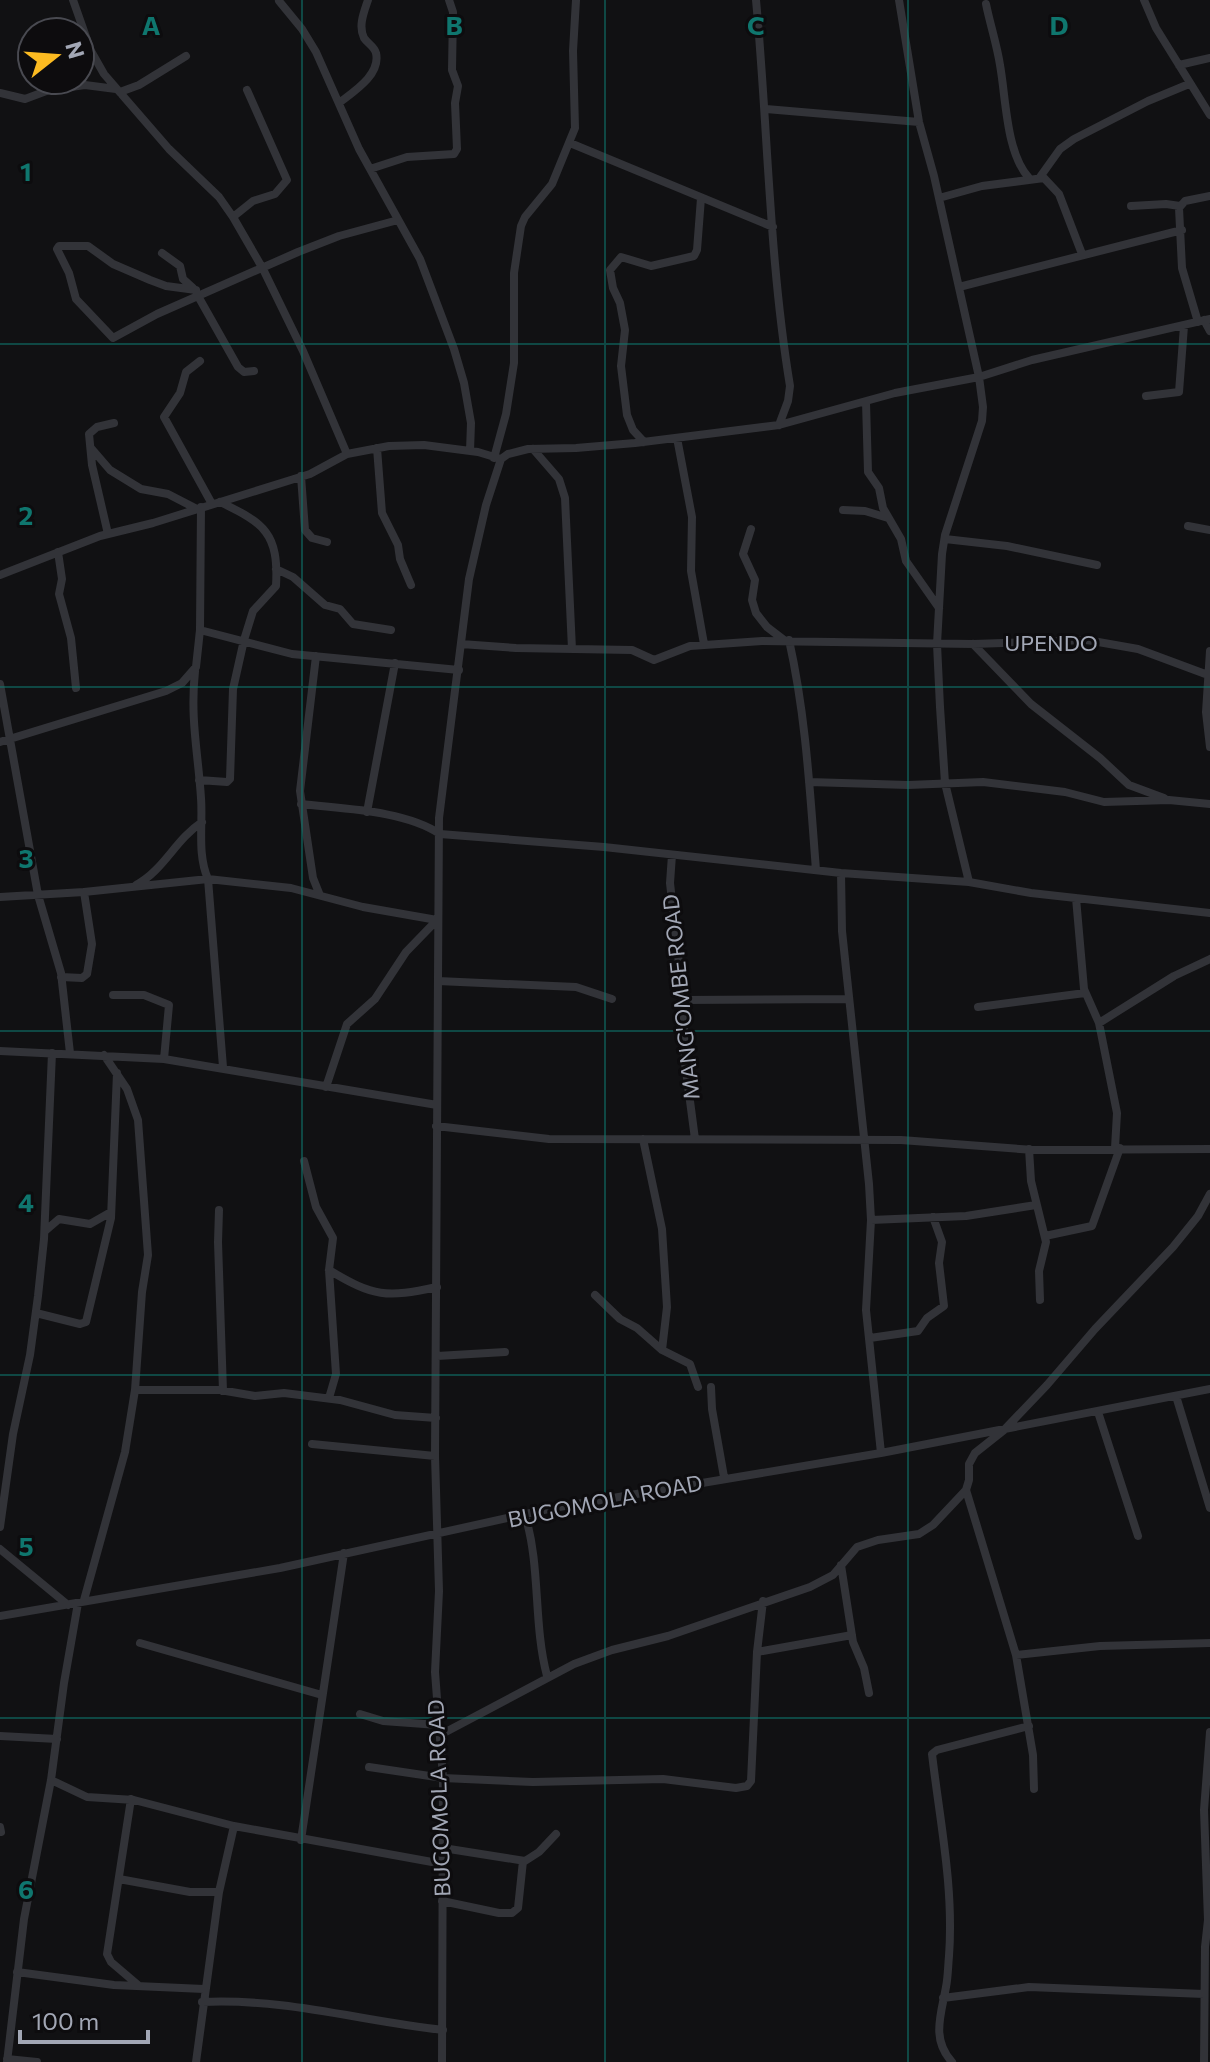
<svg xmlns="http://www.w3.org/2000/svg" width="1210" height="2062" font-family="Commissioner,sans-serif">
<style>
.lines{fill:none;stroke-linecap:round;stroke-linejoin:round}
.minor{stroke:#323338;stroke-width:8}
.grid{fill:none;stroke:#0f766e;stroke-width:2;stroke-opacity:0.55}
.labels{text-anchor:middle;stroke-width:6;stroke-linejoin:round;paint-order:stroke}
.street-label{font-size:22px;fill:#a2a7b5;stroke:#0d0c0e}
.grid-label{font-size:26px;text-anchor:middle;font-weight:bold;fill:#0f766e;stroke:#0d0c0e;stroke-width:6;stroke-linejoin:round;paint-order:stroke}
</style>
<rect width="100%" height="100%" fill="#111113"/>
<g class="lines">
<path class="minor" d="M 73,0 L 91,51 L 104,74 L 169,149 L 219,197 L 233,217 L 263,269 L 303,351 L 347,454
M 756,0 C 768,129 769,259 790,386 L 788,401 L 779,425
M 899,0 L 919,122 L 934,176 L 979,377 L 983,407 L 982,421 L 945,535 L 942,554 L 937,644 L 940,707 L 945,783 L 969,882
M 1144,0 L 1156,28 L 1210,115
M 279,1 L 302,29 L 316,52 L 359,149 L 420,259 L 454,349 L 464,383 L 471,423 L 470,451
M 986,4 C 990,24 997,45 1000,65 C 1006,98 1006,153 1029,178
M 1179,65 L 1210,58
M 120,92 L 139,85 L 186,56
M 0,93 L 25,99 L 49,90 L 85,85 L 116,89
M 339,103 C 353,92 381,75 376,53 C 374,46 368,44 364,38 C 358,26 364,12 368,0
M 766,109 L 919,122
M 570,143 L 773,227
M 370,169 L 407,157 L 454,154 L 457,149 L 455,103 L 458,86 L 452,70 L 453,12 L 449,0
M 1040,177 L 1060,149 L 1074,139 L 1148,101 L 1189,84
M 939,198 L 982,186 L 1044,178 L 1059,194 L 1082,254
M 1131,206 L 1166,204 L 1180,206
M 233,217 L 253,201 L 275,194 L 287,180 L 247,90
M 162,253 L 180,266 L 183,279 L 193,288
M 959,287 L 1182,230
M 196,290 L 166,286 L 150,280 L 113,264 L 88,246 L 59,246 L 57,249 L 69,273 L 76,299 L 113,338 L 157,314 L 298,252 L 339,236 L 398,220
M 198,296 L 238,367 L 244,372 L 254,371
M 1204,320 L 1210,331
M 1198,322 L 1182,268 L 1179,208 L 1185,201 L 1210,196
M 200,361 L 186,372 L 180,393 L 164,417 L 212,504
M 1146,396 L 1179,392 L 1184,326
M 866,402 L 868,472 L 879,488 L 883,508 L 901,539 L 906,561 L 939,608
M 677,438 L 692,517 L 691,571 L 704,644
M 644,442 L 633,430 L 627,415 L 621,366 L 625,330 L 620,303 L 613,288 L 610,270 L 621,257 L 651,266 L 694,256 L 697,250 L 701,198
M 91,448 L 110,470 L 141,489 L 168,494 L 197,509
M 377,448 L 382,513 L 398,545 L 400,559 L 411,585
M 533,449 L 559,479 L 565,498 L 572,649
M 494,458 L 506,414 L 514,363 L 514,273 L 521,226 L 525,217 L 552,184 L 575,128 L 573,51 L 576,0
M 301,476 L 305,530 L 312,538 L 327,542
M 843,510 L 865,511 L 888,518
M 1188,526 L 1210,530
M 751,529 L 743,554 L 755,580 L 752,600 L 756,613 L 767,627 L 784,640
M 108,534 L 92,465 L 89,434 L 97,427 L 114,423
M 945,539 L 1007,546 L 1097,565
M 58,552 L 62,579 L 59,594 L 71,638 L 76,688
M 276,569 L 293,577 L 325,605 L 340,609 L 353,624 L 391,630
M 0,575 L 100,536 L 153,523 L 310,474 L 347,454 L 389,446 L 424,445 L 478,452 L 501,459
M 200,630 L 292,654 L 459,670
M 789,640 C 806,716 810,793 816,870
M 461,644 L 516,648 L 632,650 L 654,660 L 690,646 L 762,641 L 973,644 L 1087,640 L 1138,649 L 1208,675
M 973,644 L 1031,704 L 1100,758 L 1129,785 L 1164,798
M 1210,651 L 1206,712 L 1210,747
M 316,656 L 300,791 L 313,878 L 319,893
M 195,671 C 190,719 198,752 201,798 C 203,825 197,854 208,879 L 223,1067
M 0,684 L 38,895 L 61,973 L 70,1053
M 0,742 L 166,691 L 182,683 L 196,667 L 200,630 L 201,507
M 199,780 L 227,782 L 230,779 L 233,689 L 244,640 L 253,611 L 276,586 C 279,533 264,523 220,502
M 809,782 L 908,785 L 983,782 L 1065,792 L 1104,802 L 1169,800 L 1210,804
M 301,804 C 343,809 404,810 440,834 L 604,847 L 841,873 L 969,882 L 1031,893 L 1210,913
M 367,812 L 395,663
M 672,855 L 670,883 L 683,1000 L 685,1063 L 695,1139
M 841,873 L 842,931 L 869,1184 L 871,1220 L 866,1310 L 881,1453
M 136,885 C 164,870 175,840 202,822
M 0,897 L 84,892 L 208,879 L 291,888 L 363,907 L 437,920
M 1076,898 L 1084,989 L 1099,1023 L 1117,1113 L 1115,1148
M 61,977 L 82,978 L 87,974 L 92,944 L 84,892
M 438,981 L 576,987 L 612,999
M 113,995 L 144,995 L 169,1005 L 164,1059
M 683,1000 L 849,999
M 978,1007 L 1085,993
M 1099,1023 L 1174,976 L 1210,959
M 0,1051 L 164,1059 L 437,1105
M 326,1087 L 347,1024 L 375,999 L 406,952 L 437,920
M 436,1126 L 549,1139 L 901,1140 L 1034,1150 L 1210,1149
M 643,1139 L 662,1229 L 667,1307 L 662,1350
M 1029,1149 L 1031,1181 L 1046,1242 L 1039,1271 L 1040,1300
M 304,1161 L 316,1207 L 333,1238 L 329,1270 L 336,1374 L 329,1398
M 219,1210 L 218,1242 L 223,1391
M 871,1220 L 966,1216 L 1036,1205
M 45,1231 L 59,1219 L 90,1224 L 111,1212
M 1045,1236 L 1092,1226 L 1120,1148
M 329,1270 C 374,1297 386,1298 437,1287
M 595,1295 L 620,1319 L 637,1328 L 662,1350 L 690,1364 L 698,1387
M 36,1313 L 80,1324 L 86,1322 L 111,1218 L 117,1073
M 870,1338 L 918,1331 L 927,1318 L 944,1306 L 939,1263 L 942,1242 L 933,1217
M 437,1356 L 505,1352
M 711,1387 L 712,1409 L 724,1477
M 135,1390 L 220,1390 L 255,1396 L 284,1393 L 340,1400 L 395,1415 L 436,1418
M 1176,1396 L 1210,1508
M 1098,1412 L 1138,1536
M 312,1444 L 435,1456
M 966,1490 L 1016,1655 L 1033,1755 L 1034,1789
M 525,1515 C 541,1567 533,1623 547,1676
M 0,1527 L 13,1434 L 30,1355 L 38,1296 L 44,1239 L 52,1053
M 0,1549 L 68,1605
M 841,1565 L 853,1642 L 864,1668 L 869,1693
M 84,1600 L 125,1452 L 135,1390 L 142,1292 L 148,1255 L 138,1120 L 127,1089 L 104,1055
M 0,1616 L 280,1568 L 553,1508 L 881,1453 L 1210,1389
M 140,1643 L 322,1695
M 757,1652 L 852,1635
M 1016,1655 L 1100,1646 L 1210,1643
M 360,1714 L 383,1721 L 438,1725
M 440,1735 L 574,1664 L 612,1650 L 668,1636 L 810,1587 L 833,1575 L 857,1547 L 878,1540 L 919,1534 L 933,1525 L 966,1490 L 969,1480 L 969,1464 L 975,1453 L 1004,1430 L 1047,1385 L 1095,1329 L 1173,1247 L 1198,1216 L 1210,1194
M 0,1736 L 57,1739
M 369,1767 L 443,1778 L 533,1782 L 663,1779 L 736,1788 L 747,1786 L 751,1781 L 757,1652 L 763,1601
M 51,1780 L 87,1797 L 134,1800 L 234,1826 L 443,1864
M 131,1799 L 107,1954 L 111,1962 L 138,1985
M 0,1827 L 1,1832
M 301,1840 L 344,1553
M 443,1848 L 525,1861 L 539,1852 L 556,1834
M 119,1879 L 190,1892 L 219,1892
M 442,1901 L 499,1913 L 512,1913 L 518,1908 L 523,1861
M 17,1972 L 114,1985 L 204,1989
M 943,1998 L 1029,1987 L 1204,1994
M 202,2002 C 285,1998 361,2021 443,2030
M 7,2059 L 37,2062
M 7,2062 L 24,1919 L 51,1780 L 64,1683 L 78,1603
M 196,2062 L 219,1892 L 234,1826
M 442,2062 L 443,1778 L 435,1672 L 439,1591 L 435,1456 L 439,818 L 469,579 L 486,505 L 501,459 L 508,454 L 528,449 L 576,448 L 635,443 L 779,425 L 895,393 L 979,377 L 1032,360 L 1210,319
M 952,2062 C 931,2039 941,2015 946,1987 C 948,1977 948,1966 949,1956 C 954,1888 940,1822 932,1754 L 937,1750 L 1029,1726
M 1204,2062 L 1205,1947 L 1208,1920 L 1204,1810 L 1210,1732"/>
</g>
<path class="grid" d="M 302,0 L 302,2062M 605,0 L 605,2062M 908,0 L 908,2062M 0,344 L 1210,344M 0,687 L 1210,687M 0,1031 L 1210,1031M 0,1375 L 1210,1375M 0,1718 L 1210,1718"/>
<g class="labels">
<g class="street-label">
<text x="1051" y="651">UPENDO</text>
<text transform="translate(681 997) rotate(-96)" y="8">MANG'OMBE ROAD</text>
<text transform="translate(605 1501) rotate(-11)" y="8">BUGOMOLA ROAD</text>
<text transform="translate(439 1798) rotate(-92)" y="8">BUGOMOLA ROAD</text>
</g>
</g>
<g class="grid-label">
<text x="151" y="35">A</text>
<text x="454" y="35">B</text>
<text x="756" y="35">C</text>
<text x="1059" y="35">D</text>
<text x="26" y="181">1</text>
<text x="26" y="525">2</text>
<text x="26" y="868">3</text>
<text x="26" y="1212">4</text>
<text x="26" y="1556">5</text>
<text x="26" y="1899">6</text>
</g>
<g transform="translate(56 56) rotate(73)"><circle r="38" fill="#0d0c0e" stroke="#494a51" stroke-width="2"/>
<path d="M0-6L14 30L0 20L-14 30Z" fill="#fcbb21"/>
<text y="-12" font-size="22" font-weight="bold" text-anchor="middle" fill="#a2a7b5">N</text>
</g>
<path d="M20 2030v12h128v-12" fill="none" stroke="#a2a7b5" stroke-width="4"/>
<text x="32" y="2030" font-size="24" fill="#a2a7b5" stroke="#0d0c0e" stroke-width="6" paint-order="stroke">100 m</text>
</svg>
